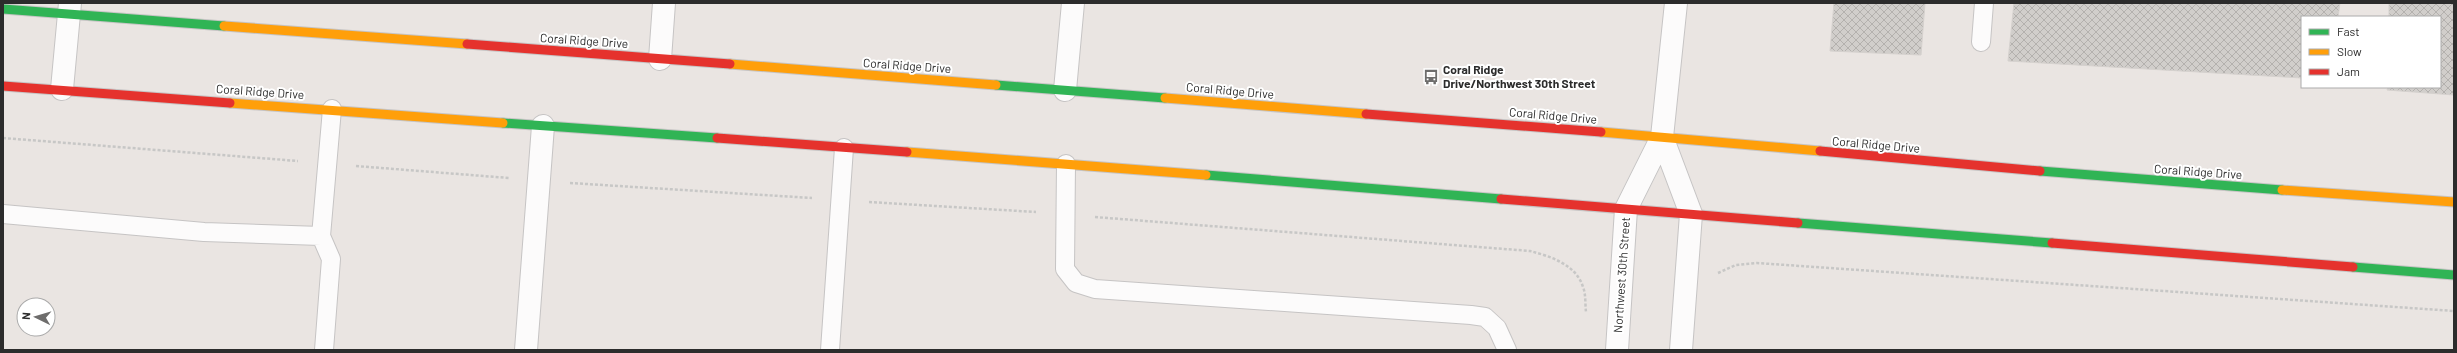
<svg xmlns="http://www.w3.org/2000/svg" width="2457" height="353" font-family="Barlow,sans-serif">
<style>
.building{fill:url(#building-cross-hatch);stroke:#d5d1ce}
.lines{fill:none;stroke-linecap:round;stroke-linejoin:round}
.lane-casing{stroke:#c6c4c4;stroke-width:20}
.street-casing{stroke:#c6c4c4;stroke-width:24}
.fast-casing{stroke:#c6c4c4;stroke-width:11}
.slow-casing{stroke:#c6c4c4;stroke-width:11}
.jam-casing{stroke:#c6c4c4;stroke-width:11}
.path{stroke:#c7c7c6;stroke-width:2.5;stroke-dasharray:3 2;stroke-linecap:butt}
.lane{stroke:#fcfbfb;stroke-width:18}
.street{stroke:#fcfbfb;stroke-width:22}
.fast{stroke:#30b455;stroke-width:9}
.slow{stroke:#ff9f0a;stroke-width:9}
.jam{stroke:#e5322d;stroke-width:9}
.labels{text-anchor:middle;stroke-width:4;stroke-linejoin:round;paint-order:stroke}
.street-label{font-size:12px;fill:#2c2c2c;stroke:#fff}
.poi-label{font-size:12px;font-weight:bold;fill:#2c2c2c;stroke:#fff;text-anchor:start}
</style>
<defs>
<pattern id="building-cross-hatch" width="8" height="8" patternUnits="userSpaceOnUse"><rect width="8" height="8" fill="#d1cecb"/><path d="M0 0l8 8M0 8l8-8" fill="none" stroke="#b4b1ae"/></pattern>
</defs>
<rect width="100%" height="100%" fill="#eae5e2"/>
<path class="building" d="M 1834,3 L 1925,3 L 1921,55 L 1830,51 Z
M 2014,3 L 2340,3 L 2338,17 L 2302,17 L 2302,78 L 2008,61 Z
M 2389,3 L 2454,3 L 2454,95 L 2387,90 L 2388,87 L 2440,87 L 2440,17 L 2389,17 Z"/>
<g class="lines">
<defs>
<path id="lane" d="M 1981,42 L 1984,3
M 1066,164 L 1065,269 L 1076,283 L 1095,289 L 1471,315 L 1485,317 L 1497,328 L 1507,350
M 3,214 L 204,232 L 321,236 L 332,109
M 321,236 L 331,259 L 324,350
M 830,350 L 844,148"/>
<path id="street" d="M 660,59 L 664,3
M 62,89 L 70,3
M 1065,90 L 1073,3
M 1662,137 L 1691,214 L 1681,350
M 526,350 L 543,126
M 1617,350 L 1626,209 L 1662,137 L 1676,3"/>
<path id="fast" d="M 3,9 L 224,26
M 996,85 L 1165,98
M 503,123 L 717,138
M 2040,171 L 2282,190
M 1206,175 L 1501,199
M 1798,223 L 2052,243
M 2353,267 L 2454,275"/>
<path id="slow" d="M 224,26 L 467,44
M 730,64 L 996,85
M 1165,98 L 1366,114
M 230,103 L 503,123
M 1601,132 L 1820,151
M 907,152 L 1206,175
M 2282,190 L 2454,202"/>
<path id="jam" d="M 467,44 L 730,64
M 3,86 L 230,103
M 1366,114 L 1601,132
M 717,138 L 907,152
M 1820,151 L 2040,171
M 1501,199 L 1798,223
M 2052,243 L 2353,267"/>
</defs>
<use href="#lane" class="lane-casing"/>
<use href="#street" class="street-casing"/>
<use href="#fast" class="fast-casing"/>
<use href="#slow" class="slow-casing"/>
<use href="#jam" class="jam-casing"/>
<path class="path" d="M 3,138 L 298,161
M 356,166 L 509,178
M 570,183 L 812,198
M 869,202 L 1036,212
M 1095,217 L 1530,251 C 1549,256 1576,264 1583,287 C 1586,294 1585,304 1586,312
M 1718,273 L 1736,265 L 1757,263 L 2454,311"/>
<use href="#lane" class="lane"/>
<use href="#street" class="street"/>
<use href="#fast" class="fast"/>
<use href="#slow" class="slow"/>
<use href="#jam" class="jam"/>
</g>
<defs>
<symbol id="bus-bare" viewBox="-9 -9 18 18"><path d="M-5-6H5V4H4V6H2V4H-2V6H-4V4H-5ZM-3.5-4V0h7V-4ZM-3.5 1.2v1.5H-2V1.2ZM2 1.2v1.5H3.5V1.2Z" fill="#6e6d6c" stroke="#fff" stroke-width="2.5" paint-order="stroke"/></symbol>
</defs>
<g fill-rule="evenodd">
<use href="#bus-bare" x="1420" y="66" width="22" height="22"/>
</g>
<g class="labels">
<g class="street-label">
<text transform="translate(584 41) rotate(4)" y="4">Coral Ridge Drive</text>
<text transform="translate(907 66) rotate(4)" y="4">Coral Ridge Drive</text>
<text transform="translate(1230 91) rotate(5)" y="4">Coral Ridge Drive</text>
<text transform="translate(260 92) rotate(4)" y="4">Coral Ridge Drive</text>
<text transform="translate(1553 116) rotate(5)" y="4">Coral Ridge Drive</text>
<text transform="translate(1876 145) rotate(5)" y="4">Coral Ridge Drive</text>
<text transform="translate(2198 172) rotate(4)" y="4">Coral Ridge Drive</text>
<text transform="translate(1622 275) rotate(-86)" y="4">Northwest 30th Street</text>
</g>
<g class="poi-label">
<text x="1443" y="74">Coral Ridge<tspan x="1443" dy="14">Drive/Northwest 30th Street</tspan></text>
</g>
</g>
<rect width="2457" height="353" fill="none" stroke="#2c2c2c" stroke-width="8"/>
<rect x="2301" y="16" width="140" height="72" fill="#ffffff" stroke="#ababab"/>
<rect x="2309" y="29" width="20" height="6" fill="#30b455" stroke="#ababab"/>
<text x="2337" y="36" font-size="12" fill="#2c2c2c">Fast</text>
<rect x="2309" y="49" width="20" height="6" fill="#ff9f0a" stroke="#ababab"/>
<text x="2337" y="56" font-size="12" fill="#2c2c2c">Slow</text>
<rect x="2309" y="69" width="20" height="6" fill="#e5322d" stroke="#ababab"/>
<text x="2337" y="76" font-size="12" fill="#2c2c2c">Jam</text>
<g transform="translate(36 317) rotate(275)"><circle r="19" fill="#ffffff" stroke="#ababab"/>
<path d="M0-3L7 15L0 10L-7 15Z" fill="#6e6d6c"/>
<text y="-6" font-size="11" font-weight="bold" text-anchor="middle" fill="#2c2c2c">N</text>
</g>
</svg>
